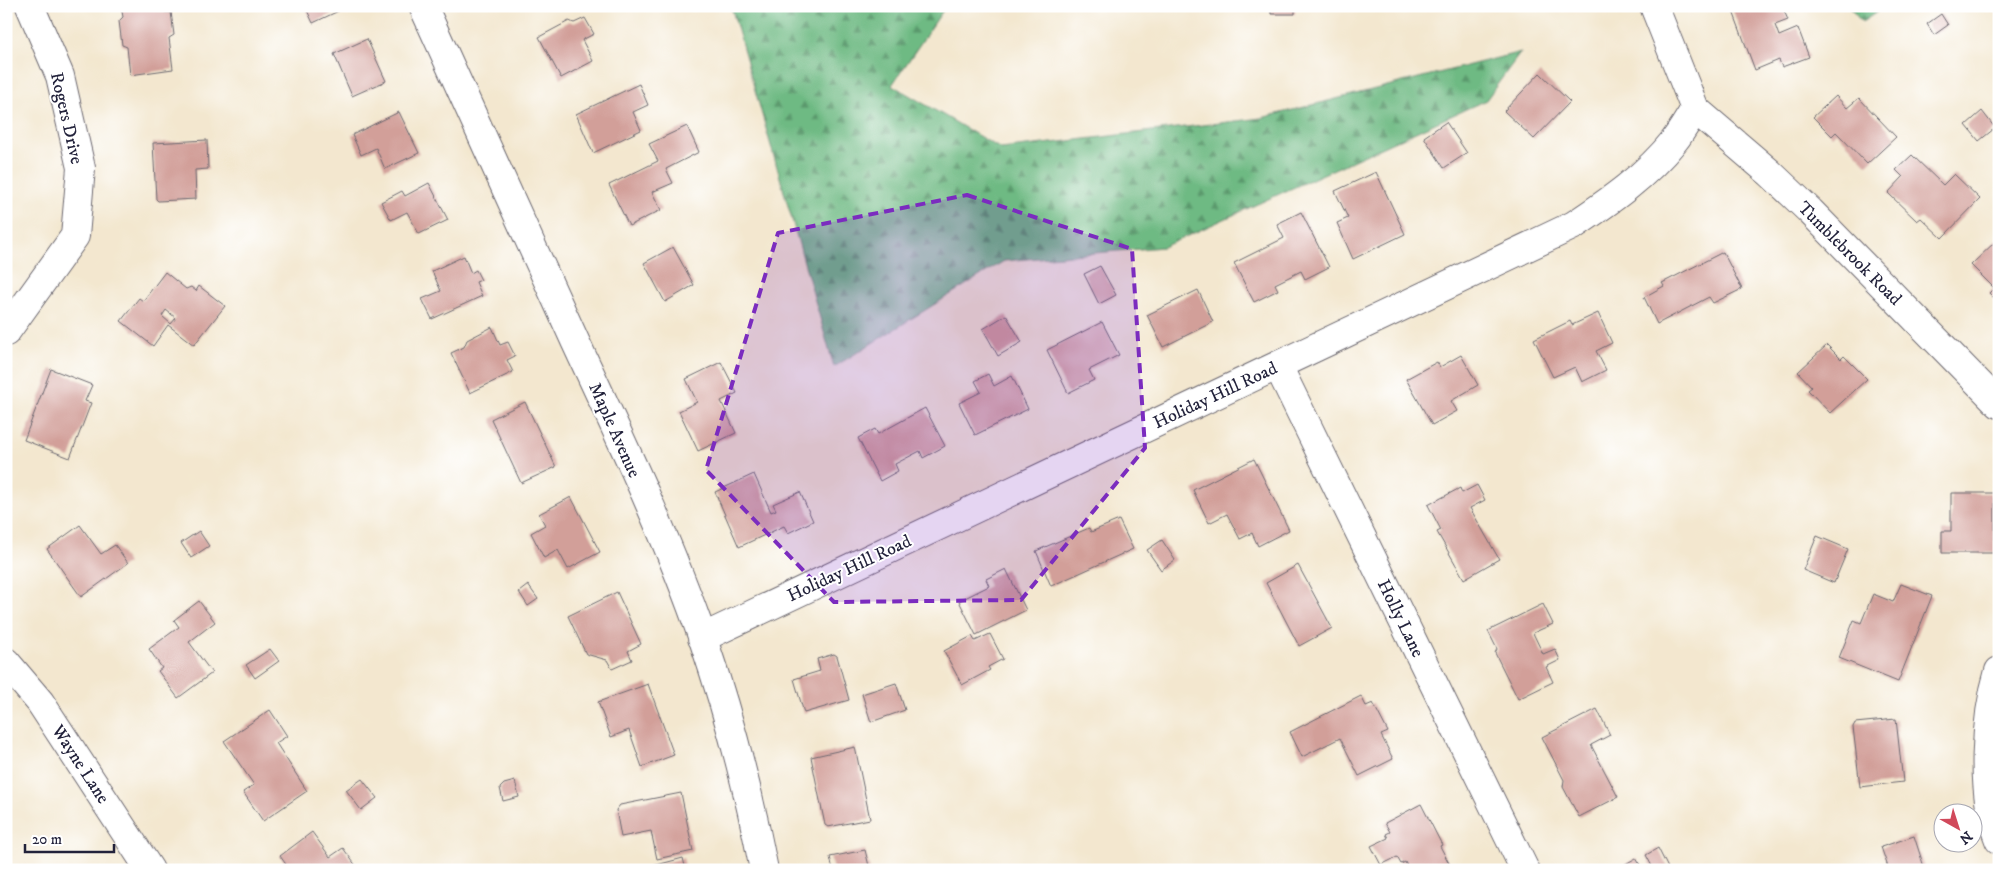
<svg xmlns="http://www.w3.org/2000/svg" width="2005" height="876" font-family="'IM FELL DW Pica',serif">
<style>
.forest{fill:url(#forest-firs);stroke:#486e5f}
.building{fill:#d29f99;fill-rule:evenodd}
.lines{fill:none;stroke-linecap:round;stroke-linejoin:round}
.minor-casing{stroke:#6b676f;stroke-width:30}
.minor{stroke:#fff;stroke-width:28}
.marked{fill:#7b2cbf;fill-opacity:0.2;stroke:#7b2cbf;stroke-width:4;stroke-dasharray:10 6;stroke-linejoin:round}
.labels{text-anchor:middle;stroke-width:4;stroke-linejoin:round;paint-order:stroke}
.street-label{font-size:18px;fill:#22223b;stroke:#fff}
</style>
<defs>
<pattern id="forest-firs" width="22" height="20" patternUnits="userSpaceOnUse" patternTransform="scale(1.25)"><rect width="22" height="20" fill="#6eba83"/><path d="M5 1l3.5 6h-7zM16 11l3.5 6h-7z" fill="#5a976c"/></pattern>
</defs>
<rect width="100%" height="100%" fill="#fff"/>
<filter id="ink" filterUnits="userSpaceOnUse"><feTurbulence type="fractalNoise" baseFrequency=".02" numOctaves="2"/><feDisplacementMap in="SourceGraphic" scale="10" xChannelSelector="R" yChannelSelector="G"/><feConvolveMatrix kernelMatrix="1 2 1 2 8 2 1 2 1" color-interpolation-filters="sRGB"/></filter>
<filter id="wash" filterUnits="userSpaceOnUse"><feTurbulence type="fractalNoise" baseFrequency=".0096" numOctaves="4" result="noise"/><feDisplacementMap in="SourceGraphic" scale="20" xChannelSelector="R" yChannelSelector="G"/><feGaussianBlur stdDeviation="1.12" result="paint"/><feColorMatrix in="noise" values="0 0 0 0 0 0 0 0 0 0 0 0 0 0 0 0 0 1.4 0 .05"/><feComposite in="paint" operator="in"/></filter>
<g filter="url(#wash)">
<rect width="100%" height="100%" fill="#f3e7cf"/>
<path class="forest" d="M 731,6 L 946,6 L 892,85 L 1001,149 L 1261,118 L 1521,52 L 1486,100 L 1163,247 L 1004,261 L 834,367 Z
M 1848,6 L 1886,6 L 1862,22 Z"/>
<g id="blocks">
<path class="building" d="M 121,6 L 164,6 L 165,12 L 171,12 L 174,35 L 169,38 L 173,69 L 130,75 L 127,47 L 122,45 L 119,21 L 123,17 Z
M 305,6 L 349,6 L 313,23 Z
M 1271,6 L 1295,6 L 1295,14 L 1271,14 Z
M 1731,6 L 1782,6 L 1788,20 L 1775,25 L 1779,36 L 1798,28 L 1809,57 L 1782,67 L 1779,60 L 1755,70 Z
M 1941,14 L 1948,25 L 1934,35 L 1927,24 Z
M 585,18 L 594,34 L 582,40 L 593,61 L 561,78 L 539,37 L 569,21 L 574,23 Z
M 367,39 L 386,81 L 352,96 L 334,54 Z
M 1540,73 L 1570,102 L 1534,139 L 1504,111 Z
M 639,84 L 648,105 L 633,112 L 641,130 L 593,153 L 576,114 Z
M 1836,96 L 1847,108 L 1859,98 L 1896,137 L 1867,164 L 1836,132 L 1832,136 L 1813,117 Z
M 1982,111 L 1995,128 L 1979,141 L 1966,125 Z
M 399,112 L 419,153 L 385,169 L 376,148 L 361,155 L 352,135 Z
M 1446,122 L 1467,153 L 1444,168 L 1424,137 Z
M 687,126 L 699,152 L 666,169 L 673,183 L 652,192 L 661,210 L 629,226 L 609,185 L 658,161 L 649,144 Z
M 207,140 L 208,169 L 195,170 L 196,199 L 158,201 L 156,199 L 153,143 Z
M 1912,155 L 1943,185 L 1954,174 L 1980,199 L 1942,238 L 1921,218 L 1917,221 L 1888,193 L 1903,177 L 1896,170 Z
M 1376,172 L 1405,234 L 1353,259 L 1337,223 L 1348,218 L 1335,191 Z
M 429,183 L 448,220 L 419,234 L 407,212 L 391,220 L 381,202 L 402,191 L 405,196 Z
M 1301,212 L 1329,267 L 1305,279 L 1301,271 L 1275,284 L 1278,290 L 1254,302 L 1234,263 L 1284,238 L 1277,224 Z
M 1999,238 L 1999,303 L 1989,293 L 1994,288 L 1971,265 Z
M 673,247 L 694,285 L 665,302 L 644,263 Z
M 1723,252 L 1742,289 L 1713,303 L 1709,297 L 1657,324 L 1644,297 L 1664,286 L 1662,283 Z
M 464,256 L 471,273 L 476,270 L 481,280 L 476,282 L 482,296 L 432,319 L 422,299 L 441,291 L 432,271 Z
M 1100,266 L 1116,295 L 1099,304 L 1084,274 Z
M 165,272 L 186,289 L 191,287 L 196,291 L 199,286 L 225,306 L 194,345 L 168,325 L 153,346 L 121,321 L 139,298 L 143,301 ZM 166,310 L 176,318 L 171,324 L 162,316 Z
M 1198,290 L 1213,322 L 1163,347 L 1147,315 Z
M 1598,313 L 1612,343 L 1596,351 L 1606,370 L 1582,382 L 1575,367 L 1553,377 L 1534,339 L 1570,321 L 1572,325 Z
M 1006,315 L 1022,342 L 998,356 L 983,329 Z
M 1102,322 L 1119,355 L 1089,370 L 1094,380 L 1068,393 L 1047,350 Z
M 492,327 L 500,345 L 508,342 L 515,356 L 507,360 L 513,372 L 470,393 L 451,353 L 464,347 L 467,340 Z
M 1827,345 L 1841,359 L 1844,356 L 1867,379 L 1830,413 L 1808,390 L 1812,387 L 1798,372 Z
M 1461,355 L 1478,385 L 1451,401 L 1457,411 L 1432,425 L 1406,379 L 1437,362 L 1440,367 Z
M 721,362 L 737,393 L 721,401 L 736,433 L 698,451 L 679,411 L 697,402 L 686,379 Z
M 51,369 L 92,385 L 85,401 L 91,403 L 70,458 L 24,440 Z
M 988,374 L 994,386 L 1012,376 L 1028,409 L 975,435 L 959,403 L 981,392 L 975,381 Z
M 525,402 L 556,467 L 521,483 L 491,419 Z
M 925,408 L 945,446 L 923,458 L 920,451 L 895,464 L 898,471 L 880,481 L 858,438 L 875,429 L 878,434 Z
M 1254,459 L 1289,530 L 1258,546 L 1252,533 L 1240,539 L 1227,514 L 1209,523 L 1193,490 Z
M 754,474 L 771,512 L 776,510 L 773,504 L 800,492 L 813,521 L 788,533 L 784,526 L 739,547 L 715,492 Z
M 1477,485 L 1485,500 L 1470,508 L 1499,559 L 1464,579 L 1437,532 L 1441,530 L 1428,505 L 1460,488 L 1462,493 Z
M 1951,493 L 1995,493 L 1995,553 L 1942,553 L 1942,531 L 1951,531 Z
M 571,497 L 600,552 L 568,569 L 558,550 L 544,558 L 531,533 L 545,525 L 539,514 Z
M 1119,520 L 1133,549 L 1051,586 L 1036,551 L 1089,528 L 1091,532 Z
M 80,525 L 101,554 L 115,545 L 128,563 L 81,597 L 47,549 Z
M 199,531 L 209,546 L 191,558 L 181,543 Z
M 1817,536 L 1848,549 L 1834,583 L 1803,570 Z
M 1162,540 L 1175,560 L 1161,570 L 1147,550 Z
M 1298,565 L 1332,628 L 1299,646 L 1266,583 Z
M 1006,569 L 1026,610 L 976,635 L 959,601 L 989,586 L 986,579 Z
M 1901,584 L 1932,596 L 1898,682 L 1839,658 L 1854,620 L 1861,623 L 1873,594 L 1893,602 Z
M 528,585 L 538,599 L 528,606 L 519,592 Z
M 617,592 L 641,644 L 628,651 L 632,660 L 612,669 L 607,660 L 586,654 L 568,616 Z
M 199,601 L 215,622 L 189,642 L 212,673 L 178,698 L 158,671 L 162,668 L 149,649 L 179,627 L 174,620 Z
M 1543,604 L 1553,624 L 1533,633 L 1543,654 L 1555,649 L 1560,660 L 1546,667 L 1553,682 L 1518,699 L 1495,653 L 1497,649 L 1488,631 Z
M 990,634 L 1003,659 L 988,667 L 990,670 L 962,685 L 944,651 L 972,636 L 975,641 Z
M 270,649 L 279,661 L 255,678 L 246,665 Z
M 834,654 L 837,656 L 849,700 L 804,713 L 794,679 L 820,671 L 817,659 Z
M 896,683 L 905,710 L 871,722 L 862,694 Z
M 648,684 L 674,755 L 642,767 L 629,730 L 611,737 L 598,702 Z
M 1361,696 L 1366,706 L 1373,703 L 1388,732 L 1381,735 L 1393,759 L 1359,776 L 1340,738 L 1302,757 L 1290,732 Z
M 1597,709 L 1610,735 L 1591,745 L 1618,797 L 1579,817 L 1563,787 L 1564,780 L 1542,737 Z
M 270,710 L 287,736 L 276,743 L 307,791 L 263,821 L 243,792 L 254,785 L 224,741 Z
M 1896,719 L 1903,782 L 1860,787 L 1853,727 L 1855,723 Z
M 855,747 L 870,819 L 828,827 L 825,825 L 811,757 Z
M 362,779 L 377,798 L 361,810 L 346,790 Z
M 515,781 L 519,797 L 503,801 L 500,788 L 504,784 Z
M 681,793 L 693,851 L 657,859 L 651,831 L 621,837 L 616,810 L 620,805 Z
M 1421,804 L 1442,845 L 1440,846 L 1452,869 L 1409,870 L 1405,862 L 1401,864 L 1397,857 L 1381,865 L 1371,846 L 1388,838 L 1386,834 L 1390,832 L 1385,823 Z
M 312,832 L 330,857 L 343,848 L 359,870 L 290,870 L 280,856 Z
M 1914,836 L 1925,870 L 1889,870 L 1881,847 Z
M 1658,848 L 1669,870 L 1654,870 L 1646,855 Z
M 865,850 L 870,870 L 833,870 L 830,857 Z
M 683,858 L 686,870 L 650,870 L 649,867 Z
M 1636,858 L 1643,870 L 1615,870 Z"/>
</g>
</g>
<g filter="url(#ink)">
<use href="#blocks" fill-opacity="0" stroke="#6b676f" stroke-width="1"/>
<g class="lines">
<defs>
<path id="minor" d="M 423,6 C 474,118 525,230 576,343 C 621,440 668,538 703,639 C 729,715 749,792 764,870
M 1654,6 L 1695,109 L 1770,173 L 1810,211 L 1999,404
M 6,332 L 75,236 L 81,168 L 60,76 L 30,6
M 1278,366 L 1525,870
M 702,638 L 1574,225 C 1610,201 1646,176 1674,141 C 1682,131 1688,120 1695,109
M 6,662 L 40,702 L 150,870
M 1999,671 C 1985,718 1980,793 1999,840"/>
</defs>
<use href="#minor" class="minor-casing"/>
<use href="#minor" class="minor"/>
</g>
</g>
<path class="marked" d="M 967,195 L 1132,249 L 1145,448 L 1021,600 L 834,602 L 706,470 L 778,233 Z"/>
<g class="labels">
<g class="street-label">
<text transform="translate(67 118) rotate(77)" y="6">Rogers Drive</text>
<text transform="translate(1850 253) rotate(45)" y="6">Tumblebrook Road</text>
<text transform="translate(1215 395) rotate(-25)" y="6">Holiday Hill Road</text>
<text transform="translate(615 430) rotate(66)" y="6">Maple Avenue</text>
<text transform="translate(849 568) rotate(-25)" y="6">Holiday Hill Road</text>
<text transform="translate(1401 618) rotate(64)" y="6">Holly Lane</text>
<text transform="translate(81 764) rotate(57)" y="6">Wayne Lane</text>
</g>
</g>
<rect width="2005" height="876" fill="none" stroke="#fff" stroke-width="25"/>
<g transform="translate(1958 828) rotate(141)"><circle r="24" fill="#ffffff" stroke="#a7a7b1"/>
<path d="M0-4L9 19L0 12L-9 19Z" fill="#d1495b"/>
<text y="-8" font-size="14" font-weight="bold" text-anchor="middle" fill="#22223b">N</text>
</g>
<path d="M25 844v8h89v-8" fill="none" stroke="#22223b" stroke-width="2.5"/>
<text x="32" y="844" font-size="15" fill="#22223b" stroke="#ffffff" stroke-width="4" paint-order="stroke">20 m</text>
</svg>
